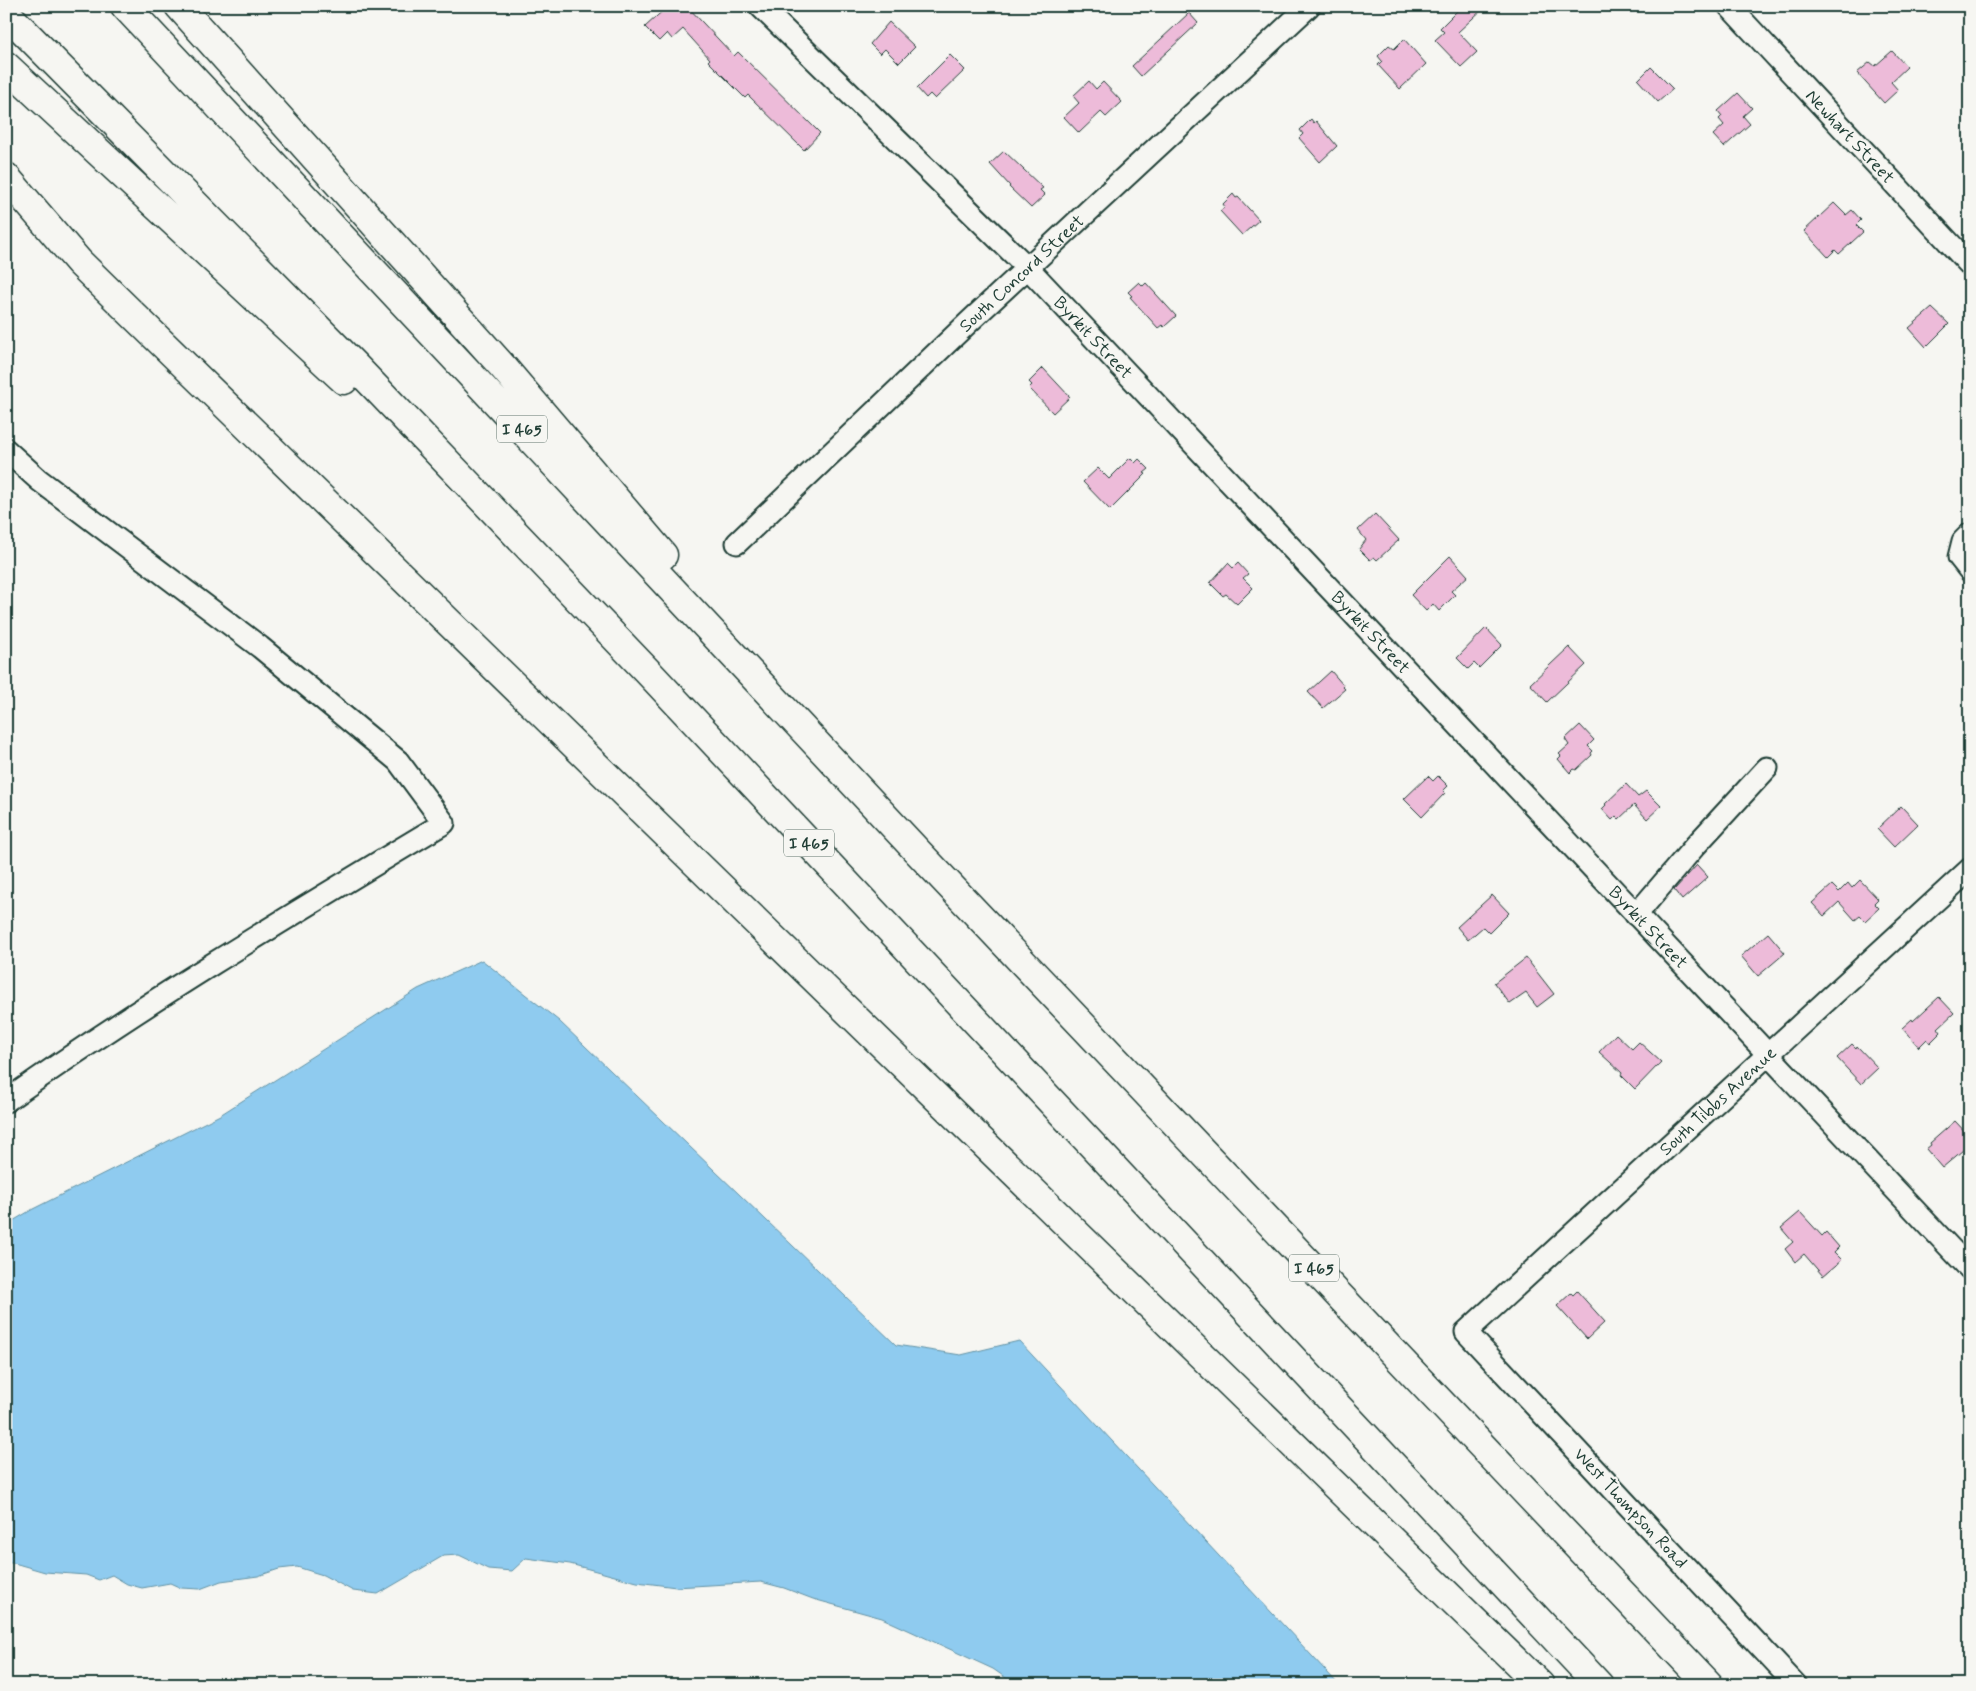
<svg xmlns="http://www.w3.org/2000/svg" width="1976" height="1691" font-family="Mynerve,sans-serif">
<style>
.water{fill:#8fcbef;stroke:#6292a4}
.building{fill:#edbbd9;stroke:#1f3d34}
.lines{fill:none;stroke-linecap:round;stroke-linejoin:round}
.minor-casing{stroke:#1f3d34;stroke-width:25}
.highway-casing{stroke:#1f3d34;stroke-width:31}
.minor{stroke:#f6f6f2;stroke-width:21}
.highway{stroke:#f6f6f2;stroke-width:28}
.labels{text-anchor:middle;stroke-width:4.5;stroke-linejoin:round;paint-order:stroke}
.shield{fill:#f6f6f2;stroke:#60746d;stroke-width:1}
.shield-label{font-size:16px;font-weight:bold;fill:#1f3d34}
.street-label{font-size:18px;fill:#1f3d34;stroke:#f6f6f2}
</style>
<rect width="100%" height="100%" fill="#f6f6f2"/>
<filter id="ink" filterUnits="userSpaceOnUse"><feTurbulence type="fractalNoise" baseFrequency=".02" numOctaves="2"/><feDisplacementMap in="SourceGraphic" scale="10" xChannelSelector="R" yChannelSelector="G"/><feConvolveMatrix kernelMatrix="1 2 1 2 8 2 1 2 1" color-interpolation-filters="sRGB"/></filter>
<g filter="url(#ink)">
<path class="water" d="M 482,960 L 559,1021 L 896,1345 L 961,1355 L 1019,1341 L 1339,1685 L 1016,1685 L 993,1669 L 882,1618 L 813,1599 L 784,1588 L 761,1582 L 676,1587 L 637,1582 L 570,1564 L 526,1558 L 512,1571 L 488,1569 L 459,1555 L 443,1556 L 378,1594 L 353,1591 L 323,1575 L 297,1567 L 279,1569 L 258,1576 L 221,1581 L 200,1589 L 181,1588 L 170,1583 L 142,1588 L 127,1584 L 112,1575 L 99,1580 L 86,1575 L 45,1572 L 14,1563 L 6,1563 L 6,1225 L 33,1209 L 220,1115 L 418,989 Z"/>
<path class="building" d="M 668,6 L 687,6 L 734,56 L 738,52 L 820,133 L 804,150 L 748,95 L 745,98 L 708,61 L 710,59 L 683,29 L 672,39 L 667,33 L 659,41 L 645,27 Z
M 1462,6 L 1486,6 L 1458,32 L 1477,52 L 1461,67 L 1435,40 L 1444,32 L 1440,28 Z
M 1189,13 L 1198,23 L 1141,76 L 1132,66 Z
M 889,22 L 915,47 L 899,63 L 885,49 L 880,54 L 870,44 Z
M 1404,39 L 1426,64 L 1400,89 L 1378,65 L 1382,61 L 1378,56 L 1389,45 L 1394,49 Z
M 1892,51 L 1907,67 L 1891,82 L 1898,90 L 1884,103 L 1857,73 L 1870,62 L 1875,66 Z
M 950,55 L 965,70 L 935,99 L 930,94 L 926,98 L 917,88 Z
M 1651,67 L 1673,89 L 1658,102 L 1638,80 Z
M 1089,81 L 1096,89 L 1103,82 L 1122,102 L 1106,117 L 1101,112 L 1079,133 L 1064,117 L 1079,103 L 1073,96 Z
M 1738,93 L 1752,108 L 1743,116 L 1750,124 L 1724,147 L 1713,135 L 1724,125 L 1719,119 L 1722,116 L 1718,111 Z
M 1311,119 L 1314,123 L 1316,121 L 1337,146 L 1320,162 L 1299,138 L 1303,134 L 1300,130 Z
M 1004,151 L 1043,188 L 1040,190 L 1045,195 L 1031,208 L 1009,187 L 1010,186 L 990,164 Z
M 1233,194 L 1236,198 L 1238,197 L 1259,220 L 1242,235 L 1220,211 L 1225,207 L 1223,204 Z
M 1834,203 L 1846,215 L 1852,210 L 1861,220 L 1856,225 L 1863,232 L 1839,254 L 1835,250 L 1828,257 L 1804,231 Z
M 1139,282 L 1143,286 L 1146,283 L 1176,316 L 1164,327 L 1162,325 L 1158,328 L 1130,297 L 1132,296 L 1128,292 Z
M 1932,308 L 1949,324 L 1926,347 L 1909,328 Z
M 1043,368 L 1070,397 L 1053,413 L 1029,388 L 1032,385 L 1029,382 Z
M 1130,458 L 1135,463 L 1139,459 L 1149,469 L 1144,473 L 1146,474 L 1110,510 L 1083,482 L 1098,468 L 1109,479 Z
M 1375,514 L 1399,540 L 1377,560 L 1374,557 L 1370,560 L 1359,549 L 1366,540 L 1358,530 Z
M 1450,556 L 1468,576 L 1451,591 L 1455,595 L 1439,611 L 1433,604 L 1426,611 L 1411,595 Z
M 1228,563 L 1233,568 L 1238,563 L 1248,574 L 1243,578 L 1253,588 L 1237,604 L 1226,594 L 1223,596 L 1210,583 Z
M 1486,628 L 1502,645 L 1479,668 L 1474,663 L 1468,669 L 1457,658 Z
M 1569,647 L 1586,665 L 1547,702 L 1530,684 Z
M 1331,671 L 1344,686 L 1343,687 L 1345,689 L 1323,708 L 1308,692 Z
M 1580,725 L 1594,740 L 1588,746 L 1593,751 L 1591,753 L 1592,755 L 1576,770 L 1574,769 L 1570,773 L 1558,759 L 1561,756 L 1559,754 L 1569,745 L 1565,739 Z
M 1428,776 L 1433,781 L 1438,776 L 1448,786 L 1443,791 L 1445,793 L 1422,817 L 1404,799 Z
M 1626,784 L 1638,797 L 1646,791 L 1661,806 L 1647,819 L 1634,805 L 1619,819 L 1616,816 L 1612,820 L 1602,809 L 1606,805 L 1605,804 Z
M 1901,806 L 1918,824 L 1894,847 L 1877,829 Z
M 1697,865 L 1708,877 L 1682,900 L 1674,890 Z
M 1860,880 L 1878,899 L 1874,903 L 1879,908 L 1865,921 L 1860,916 L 1855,920 L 1839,902 L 1824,916 L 1812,903 L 1832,885 L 1839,892 L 1848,883 L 1852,888 Z
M 1492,895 L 1509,913 L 1489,933 L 1483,927 L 1468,940 L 1457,927 Z
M 1768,933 L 1785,953 L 1758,976 L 1741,956 Z
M 1526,958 L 1554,994 L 1537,1007 L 1526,993 L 1510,1004 L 1494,983 Z
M 1939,997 L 1954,1013 L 1938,1028 L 1941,1032 L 1930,1043 L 1927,1039 L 1919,1047 L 1902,1028 L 1912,1019 L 1913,1021 Z
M 1616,1034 L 1632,1049 L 1639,1042 L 1661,1062 L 1635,1089 L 1621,1075 L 1622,1073 L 1599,1052 Z
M 1852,1044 L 1856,1048 L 1857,1046 L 1878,1068 L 1861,1084 L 1837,1058 Z
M 1955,1121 L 1970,1137 L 1970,1144 L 1942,1168 L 1926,1149 L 1931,1145 L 1930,1143 Z
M 1800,1212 L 1822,1236 L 1826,1232 L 1839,1247 L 1834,1252 L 1842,1260 L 1823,1276 L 1804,1254 L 1795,1262 L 1785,1249 L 1793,1242 L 1781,1228 Z
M 1577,1291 L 1605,1322 L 1587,1339 L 1557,1306 L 1571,1293 L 1573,1295 Z"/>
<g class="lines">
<defs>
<g id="minor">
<path id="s1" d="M 760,6 L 1028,268 L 1970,1269"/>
<path id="s2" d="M 1729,6 L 1970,265"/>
<path d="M 6,450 L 39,480 L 260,647 L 398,761 L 444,823 C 296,912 147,1001 6,1101"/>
<path d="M 1970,534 L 1963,541 L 1959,557 L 1970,571"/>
<path id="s3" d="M 737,543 L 969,322 L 1309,6"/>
<path d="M 1636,915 L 1695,846 L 1767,768"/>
<path id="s4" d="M 1796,1685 L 1466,1332 L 1970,869"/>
</g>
<path id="highway" d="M 125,6 L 918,852 L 1709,1685
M 179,6 L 503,367 L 663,555
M 6,13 L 356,367 L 651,675 L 1599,1685
M 6,66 L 344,380
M 6,177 L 79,262 L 126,308 L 1540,1685"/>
</defs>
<use href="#minor" class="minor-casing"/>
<use href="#highway" class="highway-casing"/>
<use href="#minor" class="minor"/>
<use href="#highway" class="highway"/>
</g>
</g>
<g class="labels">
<g class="shield">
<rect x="497" y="415.5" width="50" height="27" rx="4"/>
<rect x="784" y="829.5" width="50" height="27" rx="4"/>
<rect x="1289" y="1254.5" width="50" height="27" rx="4"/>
</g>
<g class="shield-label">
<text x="522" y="435">I 465</text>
<text x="809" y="849">I 465</text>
<text x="1314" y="1274">I 465</text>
</g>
<g class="street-label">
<text dy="6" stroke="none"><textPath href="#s2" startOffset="178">Newhart Street</textPath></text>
<text dy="6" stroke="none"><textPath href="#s3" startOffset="392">South Concord Street</textPath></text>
<text dy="6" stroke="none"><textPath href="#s1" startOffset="470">Byrkit Street</textPath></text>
<text dy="6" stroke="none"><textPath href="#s1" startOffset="875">Byrkit Street</textPath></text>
<text dy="6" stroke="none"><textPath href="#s1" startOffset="1280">Byrkit Street</textPath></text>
<text dy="6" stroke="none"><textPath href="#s4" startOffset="825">South Tibbs Avenue</textPath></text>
<text transform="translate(1631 1508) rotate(47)" y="6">West Thompson Road</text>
</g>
</g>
<rect width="1976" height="1691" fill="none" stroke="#f6f6f2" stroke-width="25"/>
<rect x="12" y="12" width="1951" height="1666" fill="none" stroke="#1f3d34" stroke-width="2" filter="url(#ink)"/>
</svg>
